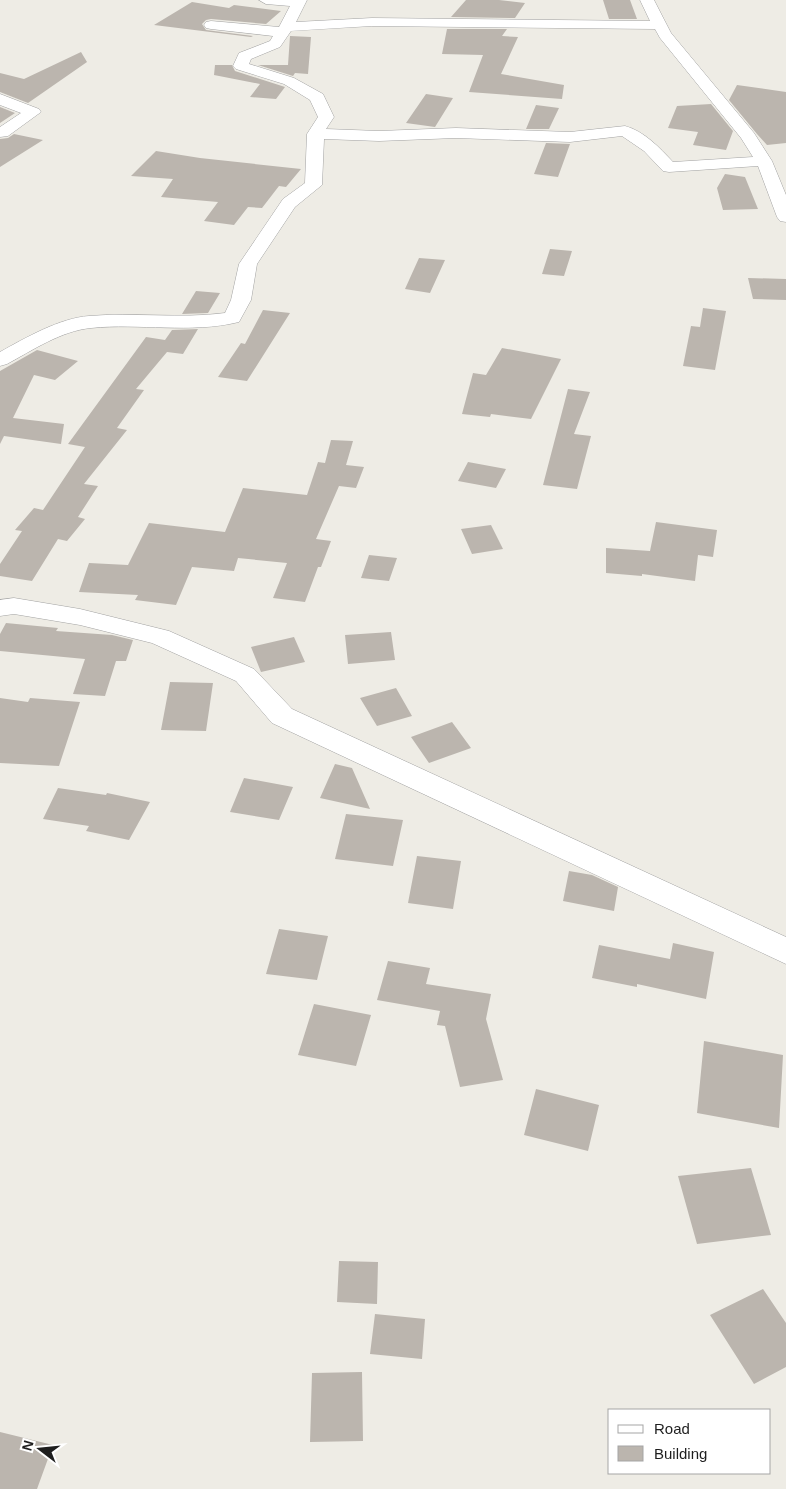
<svg xmlns="http://www.w3.org/2000/svg" width="786" height="1489" font-family="Arial,sans-serif">
<style>
.building{fill:#bbb5ae}
.lines{fill:none;stroke-linecap:round;stroke-linejoin:round}
.street-casing{stroke:#a2a2a2;stroke-width:1}
.street{fill:#fff;fill-rule:evenodd}
</style>
<rect width="100%" height="100%" fill="#eeece5"/>
<path class="building" d="M 466,0 L 499,0 L 525,3 L 515,18 L 451,17 Z
M 603,0 L 630,0 L 637,19 L 609,19 Z
M 192,2 L 229,8 L 234,5 L 281,11 L 266,24 L 211,19 L 206,20 L 202,24 L 206,30 L 253,36 L 251,37 L 154,25 Z
M 447,29 L 507,29 L 502,36 L 518,37 L 501,74 L 564,85 L 562,99 L 469,92 L 483,55 L 442,54 Z
M 290,36 L 311,37 L 308,74 L 295,73 L 293,76 L 258,65 L 288,65 Z
M 81,52 L 87,62 L 28,103 L 0,92 L 0,73 L 24,79 Z
M 215,65 L 232,65 L 235,71 L 285,87 L 276,99 L 250,97 L 260,84 L 214,75 Z
M 737,85 L 786,92 L 786,143 L 767,145 L 757,134 L 729,100 Z
M 426,94 L 453,98 L 435,127 L 406,123 Z
M 711,104 L 733,131 L 726,150 L 693,145 L 698,132 L 668,128 L 677,106 Z
M 536,105 L 559,108 L 549,129 L 526,129 Z
M 0,107 L 15,113 L 0,123 Z
M 14,134 L 43,140 L 0,167 L 0,139 L 8,138 Z
M 546,143 L 570,144 L 558,177 L 534,174 Z
M 156,151 L 200,158 L 301,169 L 286,187 L 279,186 L 262,208 L 248,207 L 234,225 L 204,221 L 218,202 L 161,197 L 173,179 L 131,176 Z
M 725,174 L 745,177 L 758,209 L 723,210 L 717,188 Z
M 550,249 L 572,251 L 564,276 L 542,274 Z
M 419,258 L 445,260 L 430,293 L 405,289 Z
M 748,278 L 786,279 L 786,300 L 753,299 Z
M 196,291 L 220,293 L 208,313 L 182,314 Z
M 703,308 L 726,311 L 715,370 L 683,366 L 691,326 L 700,327 Z
M 263,310 L 290,313 L 247,381 L 218,377 L 241,343 L 245,344 Z
M 198,329 L 183,354 L 167,352 L 136,389 L 144,390 L 117,428 L 127,430 L 84,484 L 98,486 L 78,517 L 85,519 L 67,541 L 58,539 L 32,581 L 0,576 L 0,564 L 22,531 L 15,530 L 34,508 L 43,510 L 85,447 L 68,444 L 146,337 L 165,340 L 172,330 Z
M 502,348 L 561,359 L 531,419 L 491,414 L 490,417 L 462,414 L 473,373 L 486,375 Z
M 37,350 L 78,361 L 55,380 L 34,375 L 13,418 L 64,424 L 61,444 L 4,436 L 0,444 L 0,371 Z
M 568,389 L 590,392 L 574,434 L 591,436 L 577,489 L 543,485 Z
M 331,440 L 353,441 L 346,465 L 364,467 L 356,488 L 339,486 L 316,539 L 331,541 L 321,567 L 318,567 L 305,602 L 273,598 L 287,563 L 238,558 L 234,571 L 192,567 L 176,605 L 135,600 L 138,595 L 79,592 L 89,563 L 128,565 L 149,523 L 225,532 L 243,488 L 307,495 L 318,462 L 325,463 Z
M 468,462 L 506,469 L 496,488 L 458,481 Z
M 656,522 L 717,530 L 713,557 L 698,555 L 695,581 L 642,574 L 642,576 L 606,573 L 606,548 L 650,551 Z
M 491,525 L 503,549 L 472,554 L 461,529 Z
M 369,555 L 397,558 L 389,581 L 361,578 Z
M 6,623 L 58,628 L 56,631 L 112,635 L 133,640 L 126,661 L 116,661 L 105,696 L 73,694 L 85,659 L 0,651 L 0,634 Z
M 391,632 L 395,660 L 348,664 L 345,635 Z
M 294,637 L 305,662 L 261,672 L 251,647 Z
M 170,682 L 213,683 L 206,731 L 161,730 Z
M 396,688 L 412,716 L 377,726 L 360,698 Z
M 0,698 L 28,702 L 30,698 L 80,702 L 59,766 L 0,763 Z
M 452,722 L 471,748 L 429,763 L 411,737 Z
M 335,764 L 352,768 L 370,809 L 320,798 Z
M 244,778 L 293,787 L 279,820 L 230,812 Z
M 58,788 L 106,795 L 107,793 L 150,802 L 129,840 L 86,831 L 89,826 L 43,819 Z
M 346,814 L 403,820 L 393,866 L 335,859 Z
M 417,856 L 461,861 L 453,909 L 408,903 Z
M 569,871 L 592,875 L 618,887 L 614,911 L 563,901 Z
M 279,929 L 328,936 L 317,980 L 266,974 Z
M 673,943 L 714,952 L 706,999 L 637,984 L 637,987 L 592,978 L 599,945 L 670,959 Z
M 388,961 L 430,968 L 426,984 L 491,994 L 486,1019 L 503,1080 L 460,1087 L 445,1026 L 437,1025 L 440,1011 L 377,1000 Z
M 314,1004 L 371,1015 L 356,1066 L 298,1055 Z
M 704,1041 L 783,1055 L 779,1128 L 697,1113 Z
M 536,1089 L 599,1105 L 588,1151 L 524,1135 Z
M 751,1168 L 771,1235 L 697,1244 L 678,1176 Z
M 339,1261 L 378,1262 L 377,1304 L 337,1302 Z
M 763,1289 L 786,1323 L 786,1367 L 754,1384 L 710,1315 Z
M 375,1314 L 425,1319 L 422,1359 L 370,1354 Z
M 362,1372 L 363,1441 L 310,1442 L 312,1373 Z
M 0,1432 L 53,1445 L 37,1489 L 0,1489 Z"/>
<g class="lines">
<defs>
<path id="street" d="M 259,0 L 307,0 L 296,22 L 372,18 L 650,21 L 640,0 L 654,0 L 671,33 L 754,133 L 772,161 L 786,195 L 786,222 L 780,221 L 777,217 L 758,166 L 669,172 L 663,171 L 644,151 L 622,136 L 570,142 L 456,138 L 379,141 L 324,139 L 322,185 L 295,207 L 257,264 L 251,300 L 239,322 C 190,334 140,323 91,328 C 61,331 33,350 7,364 L 0,366 L 0,352 C 25,338 60,318 89,316 C 134,312 180,319 225,313 L 231,300 L 239,264 L 283,199 L 305,183 L 307,134 L 318,117 L 310,100 L 284,84 L 236,69 L 233,66 L 239,53 L 270,41 L 273,36 L 211,29 L 206,28 L 204,25 L 206,22 L 211,21 L 279,27 L 290,6 L 266,4 ZM 372,26 L 655,29 L 660,38 L 741,138 L 753,157 L 673,162 C 660,148 644,131 625,126 L 570,132 L 456,128 L 379,131 L 326,129 L 334,117 L 323,94 L 294,78 L 249,64 L 251,59 L 280,47 L 291,31 Z
M 0,94 L 39,109 L 41,112 L 8,136 L 0,137 L 0,127 L 21,113 L 0,105 Z
M 14,598 L 80,609 L 169,631 L 254,669 L 292,709 L 786,937 L 786,964 L 272,723 L 236,681 L 152,643 L 80,625 L 14,614 L 0,616 L 0,600 Z"/>
</defs>
<use href="#street" class="street-casing"/>
<use href="#street" class="street"/>
</g>
<rect x="608" y="1409" width="162" height="65" fill="#ffffff" stroke="#a5a5a5"/>
<rect x="618" y="1425" width="25" height="8" fill="#ffffff" stroke="#a5a5a5"/>
<text x="654" y="1434" font-size="15" fill="#1e1e1e">Road</text>
<rect x="618" y="1446" width="25" height="15" fill="#bbb5ae" stroke="#a5a5a5"/>
<text x="654" y="1459" font-size="15" fill="#1e1e1e">Building</text>
<g transform="translate(40 1449) rotate(286)" stroke="#ffffff" stroke-width="4" paint-order="stroke">
<path d="M0-4L9 19L0 12L-9 19Z" fill="#1e1e1e"/>
<text y="-8" font-size="14" font-weight="bold" text-anchor="middle" fill="#1e1e1e">N</text>
</g>
</svg>
